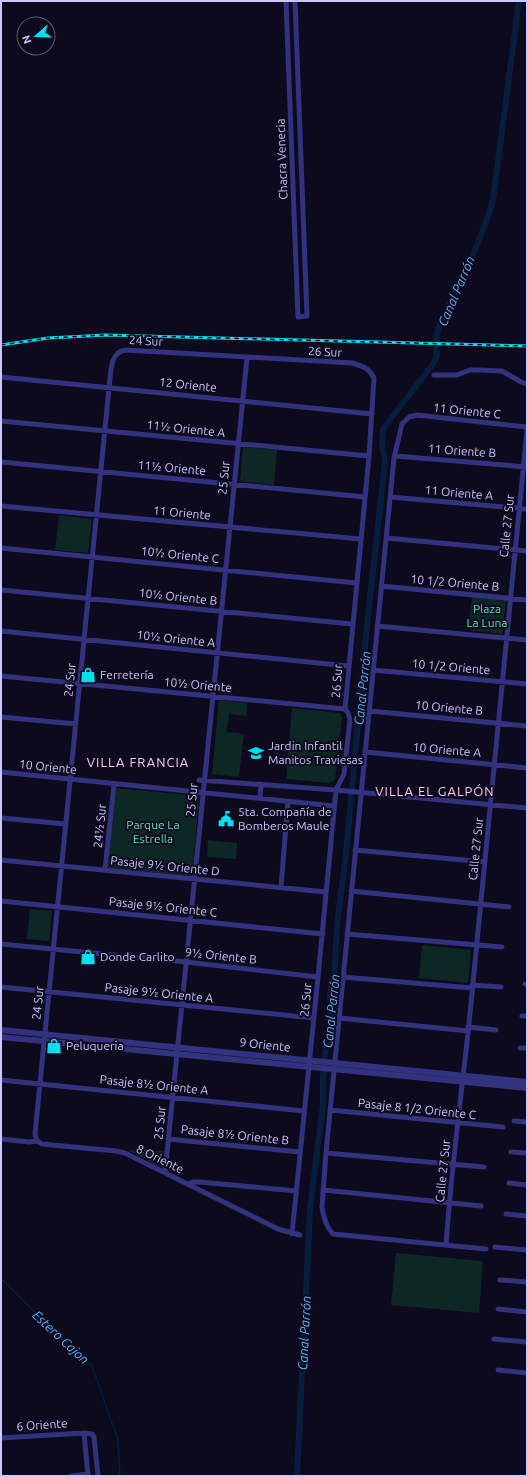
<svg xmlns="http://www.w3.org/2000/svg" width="528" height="1477" font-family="Ubuntu,sans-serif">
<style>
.green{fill:#0d2725}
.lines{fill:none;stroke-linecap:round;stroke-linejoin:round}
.stream{stroke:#071d3e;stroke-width:1.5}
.canal{stroke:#071d3e;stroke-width:6}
.minor{stroke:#32327f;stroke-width:5}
.tertiary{stroke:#32327f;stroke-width:6}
.rail-casing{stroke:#00e0f1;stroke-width:3}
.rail{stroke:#0d0a1d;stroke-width:1.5;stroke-dasharray:4.5;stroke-linecap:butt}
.labels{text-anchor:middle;stroke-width:4;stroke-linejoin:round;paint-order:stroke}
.street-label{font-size:12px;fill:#cbc6ff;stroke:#0d0a1d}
.park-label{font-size:12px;fill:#4be6bb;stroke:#0d0a1d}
.poi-label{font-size:12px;fill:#cbc6ff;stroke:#0d0a1d;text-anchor:start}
.water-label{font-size:13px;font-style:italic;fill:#54b5ff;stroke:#0d0a1d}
.neighbourhood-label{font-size:13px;letter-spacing:1px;fill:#ffc8ec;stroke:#0d0a1d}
</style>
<rect width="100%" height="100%" fill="#0d0a1d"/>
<path class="green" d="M 243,447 L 277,450 L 274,485 L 240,481 Z
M 59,515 L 92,519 L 88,553 L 55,550 Z
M 472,597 L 506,601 L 502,634 L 468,630 Z
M 219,700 L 247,703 L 246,716 L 229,714 L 227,732 L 244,734 L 239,777 L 212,774 Z
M 292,708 L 340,713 L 342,718 L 335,780 L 329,783 L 286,779 Z
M 115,788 L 199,796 L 192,876 L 109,868 L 108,866 Z
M 208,840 L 237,843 L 236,859 L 207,857 Z
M 30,909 L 52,911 L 49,941 L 27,939 Z
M 422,945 L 471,950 L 468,983 L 419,978 Z
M 128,1150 L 164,1151 L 163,1169 Z
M 396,1253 L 483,1261 L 479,1313 L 391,1305 Z"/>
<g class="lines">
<path class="stream" d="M 1,1278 L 46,1324 L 92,1366 L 118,1440 L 120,1476"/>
<path class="canal" d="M 297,1476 L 310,1209 L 323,1105 L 323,1079 L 325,1052 L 329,1035 L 331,1006 L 330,996 L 335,967 L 337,925 L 346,854 L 366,635 L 385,461 L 382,445 L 383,429 L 433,364 L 437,355 L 436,349 L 437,333 L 440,323 L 463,277 L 475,250 L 488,217 L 493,200 L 519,1"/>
<path class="minor" d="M 286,1 L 298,317 L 307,316 L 295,1
M 434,375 L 457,375 L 470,370 L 479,370 L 502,371 L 521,382 L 527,384
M 1,377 L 372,414
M 1,421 L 369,456
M 395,456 L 527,467
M 1,462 L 365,497
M 390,497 L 527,509
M 1,506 L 361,539
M 386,538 L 527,551
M 1,548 L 356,583
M 381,586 L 527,600
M 1,590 L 352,624
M 377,626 L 527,640
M 1,631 L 348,666
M 373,670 L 527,684
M 1,676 L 345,709
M 369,711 L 527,726
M 1,717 L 76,724
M 365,752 L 527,768
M 1,772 L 334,806
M 199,780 L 336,790 L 527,808
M 260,798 L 261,784
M 1,818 L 66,824
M 355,850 L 485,862
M 1,860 L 326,892
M 105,870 L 114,784
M 281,887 L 288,801
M 351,891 L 509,907
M 1,901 L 323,934
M 347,934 L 502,947
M 1,944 L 186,962 L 318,977
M 343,977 L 472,988
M 525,984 L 527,985
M 472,985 L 501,987
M 1,987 L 314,1018
M 522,1016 L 527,1016
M 339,1018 L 468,1031
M 468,1027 L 496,1030
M 520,1048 L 527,1048
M 1,1080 L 304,1111
M 330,1110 L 503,1127
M 514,1121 L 527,1122
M 1,1139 L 29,1142 L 37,1141 L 42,1144 L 116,1151 L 125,1153 L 278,1229 L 300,1235
M 168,1139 L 300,1152
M 37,1141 L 35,1134 L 109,388 C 111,375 109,351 126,350 L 352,363 C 363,366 369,368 374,378 L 369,456 L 345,709 L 348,713 L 350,719 L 344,774 L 336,790 L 318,977 L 292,1234
M 511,1152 L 527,1153
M 326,1153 L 484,1167
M 165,1173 L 247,358
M 509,1183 L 527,1185
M 188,1184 L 193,1182 L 200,1182 L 296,1191
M 323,1190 L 481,1206
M 506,1214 L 527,1216
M 446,1245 C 451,1171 461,1098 469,1024 C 488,826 507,628 527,430
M 495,1247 L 527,1250
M 486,1249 L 333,1234 C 327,1228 323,1216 322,1207 L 326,1153 L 394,458 L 402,424 L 409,417 L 417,415 L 527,427
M 500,1280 L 527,1282
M 498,1309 L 527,1312
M 494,1339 L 527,1342
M 498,1370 L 527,1373
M 84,1433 L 88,1476
M 1,1438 L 84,1433 L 92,1434 L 94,1437 L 98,1476
M 71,1476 L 88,1474"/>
<path class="tertiary" d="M 1,1030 L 527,1082
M 1,1037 L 527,1088"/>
<defs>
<path id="rail" d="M 1,345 L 48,338 L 106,335 L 527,346"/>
</defs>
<use href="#rail" class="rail-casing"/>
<use href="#rail" class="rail"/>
</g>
<defs>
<symbol id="shop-bare" viewBox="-9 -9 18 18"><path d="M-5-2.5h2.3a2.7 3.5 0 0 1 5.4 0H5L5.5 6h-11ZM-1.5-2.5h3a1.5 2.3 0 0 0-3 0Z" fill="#00e0f1" stroke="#0d0a1d" stroke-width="2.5" paint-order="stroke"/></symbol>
<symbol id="school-bare" viewBox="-9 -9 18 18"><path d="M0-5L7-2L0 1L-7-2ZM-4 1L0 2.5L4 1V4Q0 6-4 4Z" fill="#00e0f1" stroke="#0d0a1d" stroke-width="2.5" paint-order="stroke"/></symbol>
<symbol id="civic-bare" viewBox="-9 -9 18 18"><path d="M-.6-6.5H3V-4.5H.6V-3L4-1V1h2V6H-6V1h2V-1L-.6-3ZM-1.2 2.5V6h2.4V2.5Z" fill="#00e0f1" stroke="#0d0a1d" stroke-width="2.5" paint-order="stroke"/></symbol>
</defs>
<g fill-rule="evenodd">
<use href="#shop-bare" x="77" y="664" width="22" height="22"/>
<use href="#school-bare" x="245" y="742" width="22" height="22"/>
<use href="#civic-bare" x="215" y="808" width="22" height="22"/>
<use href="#shop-bare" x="77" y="946" width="22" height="22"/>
<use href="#shop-bare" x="43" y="1035" width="22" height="22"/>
</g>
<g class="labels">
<g class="street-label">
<text transform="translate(282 159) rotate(-92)" y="4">Chacra Venecia</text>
<text transform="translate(146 341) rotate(3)" y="4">24 Sur</text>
<text transform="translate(325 352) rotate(3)" y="4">26 Sur</text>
<text transform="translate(188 385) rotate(6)" y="4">12 Oriente</text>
<text transform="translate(467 411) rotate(6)" y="4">11 Oriente C</text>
<text transform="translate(186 429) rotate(6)" y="4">11½ Oriente A</text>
<text transform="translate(462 451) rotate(4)" y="4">11 Oriente B</text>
<text transform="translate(172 468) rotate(5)" y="4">11½ Oriente</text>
<text transform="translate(224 478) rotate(-84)" y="4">25 Sur</text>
<text transform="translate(459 493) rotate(5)" y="4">11 Oriente A</text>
<text transform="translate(182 513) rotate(5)" y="4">11 Oriente</text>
<text transform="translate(507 526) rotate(-84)" y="4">Calle 27 Sur</text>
<text transform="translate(180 555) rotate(6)" y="4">10½ Oriente C</text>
<text transform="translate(455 583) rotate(5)" y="4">10 1/2 Oriente B</text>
<text transform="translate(178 597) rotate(6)" y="4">10½ Oriente B</text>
<text transform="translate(176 639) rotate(6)" y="4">10½ Oriente A</text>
<text transform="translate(451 667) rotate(5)" y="4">10 1/2 Oriente</text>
<text transform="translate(70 680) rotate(-84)" y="4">24 Sur</text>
<text transform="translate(337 681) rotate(-86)" y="4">26 Sur</text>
<text transform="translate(198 685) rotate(5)" y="4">10½ Oriente</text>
<text transform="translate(449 708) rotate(5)" y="4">10 Oriente B</text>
<text transform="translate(447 750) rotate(5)" y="4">10 Oriente A</text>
<text transform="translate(48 767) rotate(6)" y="4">10 Oriente</text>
<text transform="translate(192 800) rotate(-84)" y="4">25 Sur</text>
<text transform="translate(100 826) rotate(-84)" y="4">24½ Sur</text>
<text transform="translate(476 849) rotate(-84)" y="4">Calle 27 Sur</text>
<text transform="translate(165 866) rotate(6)" y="4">Pasaje 9½ Oriente D</text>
<text transform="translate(163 907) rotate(6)" y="4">Pasaje 9½ Oriente C</text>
<text transform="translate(221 956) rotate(6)" y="4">9½ Oriente B</text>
<text transform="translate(159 993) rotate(6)" y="4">Pasaje 9½ Oriente A</text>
<text transform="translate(306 1000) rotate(-84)" y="4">26 Sur</text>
<text transform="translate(38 1003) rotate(-84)" y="4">24 Sur</text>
<text transform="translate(265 1045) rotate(6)" y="4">9 Oriente</text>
<text transform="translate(154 1085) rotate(6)" y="4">Pasaje 8½ Oriente A</text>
<text transform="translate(417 1109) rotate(6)" y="4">Pasaje 8 1/2 Oriente C</text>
<text transform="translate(160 1123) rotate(-84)" y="4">25 Sur</text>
<text transform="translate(235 1135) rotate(6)" y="4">Pasaje 8½ Oriente B</text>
<text transform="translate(160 1159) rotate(26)" y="4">8 Oriente</text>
<text transform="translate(443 1171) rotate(-84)" y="4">Calle 27 Sur</text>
<text transform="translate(42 1425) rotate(-4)" y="4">6 Oriente</text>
</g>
<g class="park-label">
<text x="487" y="613">Plaza<tspan x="487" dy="14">La Luna</tspan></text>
<text x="153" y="829">Parque La<tspan x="153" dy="14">Estrella</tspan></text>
</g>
<g class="poi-label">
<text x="100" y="679">Ferretería</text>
<text x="268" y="750">Jardin Infantil<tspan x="268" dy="14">Manitos Traviesas</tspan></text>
<text x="238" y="816">5ta. Compañía de<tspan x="238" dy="14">Bomberos Maule</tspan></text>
<text x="100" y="961">Donde Carlito</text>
<text x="66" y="1050">Peluqueria</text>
</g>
<g class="water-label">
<text transform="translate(456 291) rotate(-67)" y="5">Canal Parrón</text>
<text transform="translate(362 688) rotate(-84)" y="5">Canal Parrón</text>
<text transform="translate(331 1011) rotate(-84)" y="5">Canal Parrón</text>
<text transform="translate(304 1333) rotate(-87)" y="5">Canal Parrón</text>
<text transform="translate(61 1337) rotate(43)" y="5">Estero Cajon</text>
</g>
<g class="neighbourhood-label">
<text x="138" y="767">VILLA FRANCIA</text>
<text x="435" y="796">VILLA EL GALPÓN</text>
</g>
</g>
<rect width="528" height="1477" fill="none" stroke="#cbc6ff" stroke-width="4"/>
<g transform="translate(36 36) rotate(250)"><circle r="19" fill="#0d0a1d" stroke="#595577"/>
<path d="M0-3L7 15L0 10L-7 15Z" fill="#00e0f1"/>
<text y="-6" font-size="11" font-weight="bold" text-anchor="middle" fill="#cbc6ff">N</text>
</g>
</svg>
